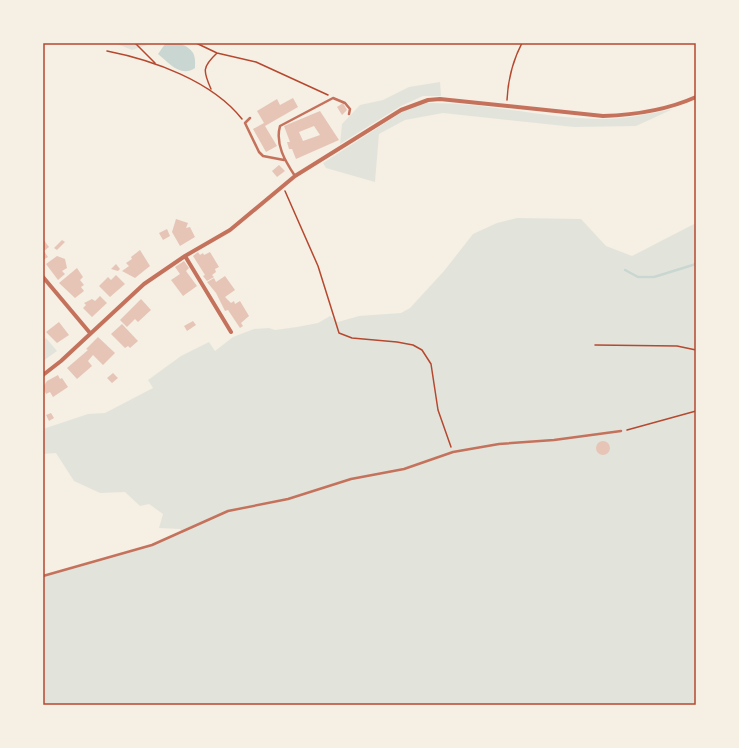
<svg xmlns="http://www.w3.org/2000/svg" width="739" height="748" font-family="'Titillium Web',sans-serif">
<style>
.green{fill:#e2e4dc}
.water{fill:#c9d6d2}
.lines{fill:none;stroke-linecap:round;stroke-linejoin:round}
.stream{stroke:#c9d6d2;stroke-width:2.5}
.building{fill:#e6c5b7;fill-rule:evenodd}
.path{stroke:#b5482f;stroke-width:1.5}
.service{stroke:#c5725c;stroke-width:2.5}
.minor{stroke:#c5725c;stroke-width:4}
.neatline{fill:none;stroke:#b5482f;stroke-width:1.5}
</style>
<rect width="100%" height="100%" fill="#f6efe4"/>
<path class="green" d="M 115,43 L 153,43 L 132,50 Z
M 440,82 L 441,96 L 423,96 L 401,106 L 340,144 L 342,124 L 360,105 L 383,100 L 409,87 Z
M 427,103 C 485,102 542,118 600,119 C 625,119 649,114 673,109 L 636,126 L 574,127 L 443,113 L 405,120 L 379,134 L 375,182 L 326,168 L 323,163 L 402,112 L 410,107 Z
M 517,218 L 581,219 L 606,246 L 632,256 L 696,223 L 696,705 L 43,705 L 43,576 L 145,547 L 183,533 L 180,529 L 159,528 L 163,514 L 149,504 L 140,506 L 125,492 L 100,493 L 74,481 L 56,453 L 43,454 L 43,429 L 88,414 L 105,413 L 153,388 L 148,380 L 181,356 L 209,342 L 215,351 L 233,337 L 254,329 L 269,328 L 275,330 L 297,327 L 318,323 L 330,316 L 338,322 L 359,316 L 401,313 L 410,308 L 444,271 L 473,234 L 497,223 Z
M 46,338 L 57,351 L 43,361 L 43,340 Z"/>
<path class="water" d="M 180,43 C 193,50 196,53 195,68 C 181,78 169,63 158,54 L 165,44 Z"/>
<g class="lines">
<path class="stream" d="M 625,270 L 638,277 L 654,277 L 696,264"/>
</g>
<path class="building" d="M 293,98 L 298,107 L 265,126 L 277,146 L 266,152 L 253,129 L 264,123 L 257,111 L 277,99 L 280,105 Z
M 343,103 L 347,110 L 342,115 L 337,107 Z
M 320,111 L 339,140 L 296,159 L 292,149 L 289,149 L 287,142 L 290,142 L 284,126 ZM 314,126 L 320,135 L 303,141 L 299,132 Z
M 279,165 L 285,171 L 277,177 L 272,171 Z
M 176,219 L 188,223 L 186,228 L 190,227 L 195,237 L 180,246 L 172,232 Z
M 167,229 L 170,236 L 163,240 L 159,233 Z
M 43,239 L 49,247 L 44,251 L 48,257 L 43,260 Z
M 62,240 L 65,242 L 57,250 L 54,248 Z
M 140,250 L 150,266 L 135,278 L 122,271 L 129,266 L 126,263 L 132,259 L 131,257 Z
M 198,252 L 200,255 L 203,253 L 204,255 L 210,252 L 219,267 L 215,269 L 216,272 L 212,275 L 214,277 L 207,281 L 203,276 L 205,275 L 193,256 Z
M 57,256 L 65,259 L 67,268 L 62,271 L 65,274 L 58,280 L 46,264 Z
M 184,261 L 189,268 L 186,271 L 197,286 L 183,296 L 171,280 L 180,274 L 175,267 Z
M 116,264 L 120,269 L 118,271 L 111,269 Z
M 77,268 L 83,277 L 80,280 L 84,285 L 81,287 L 84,291 L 75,298 L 59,283 Z
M 116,275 L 125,284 L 110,297 L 99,286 L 108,277 L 111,280 Z
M 225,276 L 235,290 L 225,297 L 231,303 L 234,301 L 235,304 L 240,301 L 249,316 L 241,323 L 243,326 L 240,328 L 228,310 L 225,311 L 216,293 L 207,282 L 214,278 L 216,282 Z
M 100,296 L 107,303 L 92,317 L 83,308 L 86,305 L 84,303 L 92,299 L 95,301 Z
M 141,299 L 151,310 L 138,322 L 135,319 L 127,327 L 120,320 Z
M 193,321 L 196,325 L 187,331 L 184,326 Z
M 59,322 L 69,335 L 57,343 L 46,332 Z
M 122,324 L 138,341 L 130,348 L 128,346 L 125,348 L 111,334 Z
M 98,337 L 115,353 L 103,365 L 93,355 L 88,361 L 92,366 L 77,379 L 67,368 L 88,350 L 86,349 Z
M 113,373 L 118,378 L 112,383 L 107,378 Z
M 58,375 L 60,379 L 62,378 L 68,387 L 53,397 L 50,392 L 46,394 L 43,387 L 47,381 Z
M 51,413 L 54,418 L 49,421 L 46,415 Z
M596 448a7 7 0 1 1 14 0a7 7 0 1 1-14 0Z"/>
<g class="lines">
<path class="path" d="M 135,43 L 155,63
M 196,43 L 217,53 L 256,62 L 328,95
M 107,51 C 153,60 212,81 242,119
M 211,89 C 203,71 202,67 217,53
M 507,100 C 508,79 512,62 522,43
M 285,191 L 318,266 L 339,333 L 352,338 L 397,342 L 413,345 L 422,350 L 431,364 L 438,410 L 451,447
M 595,345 L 677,346 L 696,350
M 627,430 L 696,411"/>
<path class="service" d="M 250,118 L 245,123 L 259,152 L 263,156 L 284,160
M 295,176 C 285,161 275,144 280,126 L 333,98 L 345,103 L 350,109 L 349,114
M 43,576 L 152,545 L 228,511 L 288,499 L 351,479 L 404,469 L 453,452 L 499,444 L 554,440 L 621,431"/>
<path class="minor" d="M 185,256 L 231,332
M 43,277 L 90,333
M 43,375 L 61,361 L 144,284 L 185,256 L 230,230 L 295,176 L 401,110 L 428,100 L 440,99 L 603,116 C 634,115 667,110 696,97"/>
</g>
<rect width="739" height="748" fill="none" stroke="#f6efe4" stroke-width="88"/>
<rect x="44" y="44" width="651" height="660" class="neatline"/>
</svg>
